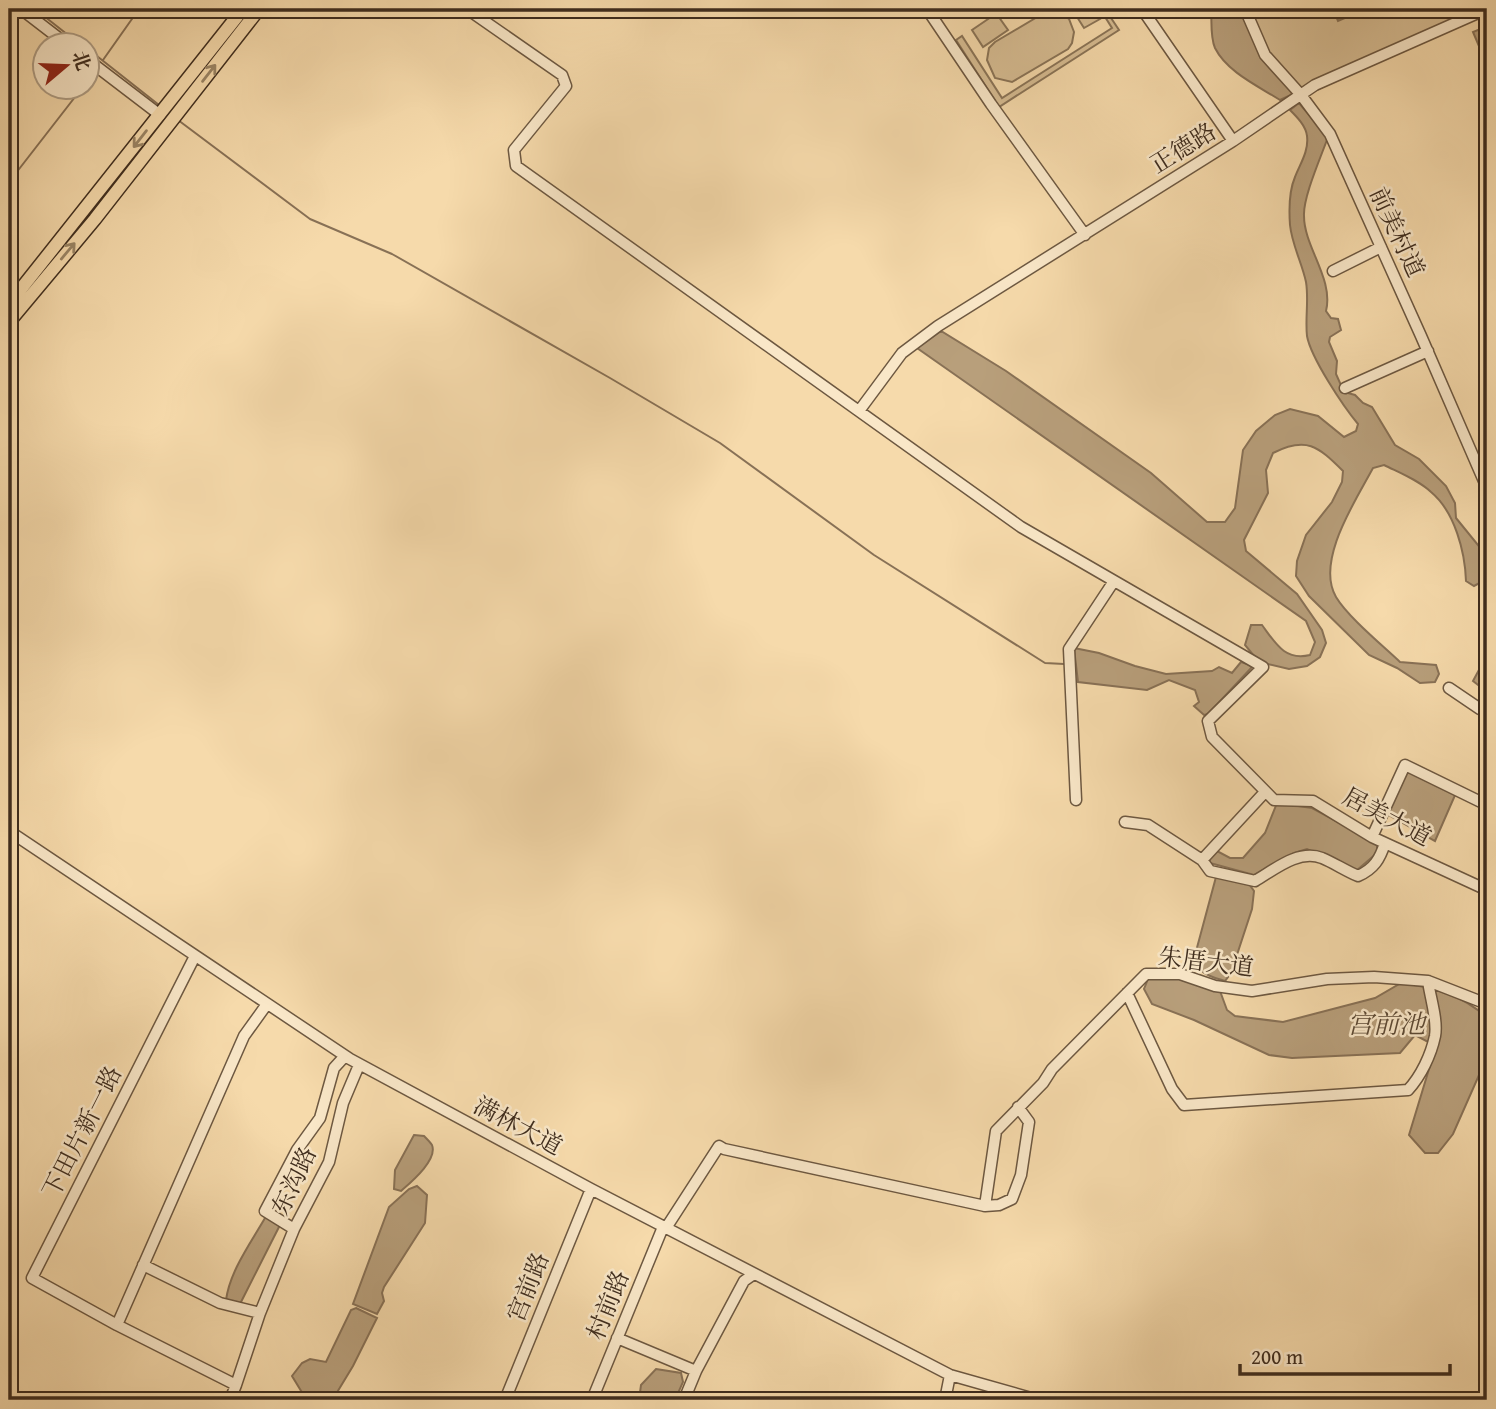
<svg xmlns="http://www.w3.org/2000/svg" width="1496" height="1409" font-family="'Gentium Book Plus','Noto Serif SC',serif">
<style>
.green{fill:#d7bd93;stroke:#8b7558;stroke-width:2}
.water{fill:#b89f7b;stroke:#887156;stroke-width:2}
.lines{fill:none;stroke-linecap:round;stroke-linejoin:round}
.stream{stroke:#887156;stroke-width:2}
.minor-casing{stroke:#6d5841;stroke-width:13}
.major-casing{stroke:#3f2d1e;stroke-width:15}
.minor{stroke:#f9e7c8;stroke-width:10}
.major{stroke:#f6daab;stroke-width:12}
.oneway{stroke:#9a8464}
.labels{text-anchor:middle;stroke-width:5;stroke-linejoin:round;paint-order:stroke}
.street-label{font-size:24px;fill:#3f2d1e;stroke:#f9e7c8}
.water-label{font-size:26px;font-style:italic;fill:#5d4a35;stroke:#f9e7c8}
</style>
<rect width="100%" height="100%" fill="#f6daab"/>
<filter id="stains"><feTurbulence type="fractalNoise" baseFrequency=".00286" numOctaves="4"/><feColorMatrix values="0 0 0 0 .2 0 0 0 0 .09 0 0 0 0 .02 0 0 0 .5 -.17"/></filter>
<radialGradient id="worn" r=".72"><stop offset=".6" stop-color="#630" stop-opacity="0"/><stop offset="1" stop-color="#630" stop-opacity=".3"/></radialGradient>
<path class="green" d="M 986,9 L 1002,9 L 996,13 L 1008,30 L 983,47 L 972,30 L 994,15 L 990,16 Z
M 1072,9 L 1093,9 L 1100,19 L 1084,28 Z
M 1100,9 L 1105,9 L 1119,30 L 999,107 L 956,40 L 962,36 L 1002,98 L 1112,28 Z
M 1248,9 L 1487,9 L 1308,94 L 1290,79 L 1266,51 Z
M 1049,10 L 1056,10 L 1069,19 L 1074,32 L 1072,43 L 1068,49 L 1012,82 L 995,78 L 987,60 L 989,48 L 995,42 Z"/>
<path class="water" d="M 1211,9 L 1241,9 L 1292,92 L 1291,95 L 1280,100 C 1258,86 1227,72 1215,48 C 1210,37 1212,20 1211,9 Z
M 1333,9 L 1366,9 L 1338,21 Z
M 1485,27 L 1487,33 L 1487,56 L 1484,58 L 1473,32 Z
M 1299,103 L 1328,137 C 1321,157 1303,197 1304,216 C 1304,247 1334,279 1326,311 L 1331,318 L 1338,319 L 1341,330 L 1330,337 L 1329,342 L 1337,361 L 1336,374 L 1344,392 L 1355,395 L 1363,403 L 1372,407 L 1395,445 L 1419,459 L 1446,486 L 1455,503 L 1456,518 L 1487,556 L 1487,579 L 1474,586 L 1466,581 C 1465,552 1455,512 1431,492 C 1418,480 1400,473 1384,465 L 1373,468 C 1356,500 1315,561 1336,597 C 1348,617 1382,645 1400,662 L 1436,665 L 1439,674 L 1435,682 L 1420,683 L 1397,668 L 1369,655 L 1309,596 L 1296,576 L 1297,561 L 1306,535 L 1332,502 L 1342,482 L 1343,471 C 1318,446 1306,436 1273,453 L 1266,470 L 1268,493 L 1244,540 L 1246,551 L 1297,594 L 1322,630 L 1326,643 L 1320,657 L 1307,666 L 1289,669 L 1259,662 L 1245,645 L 1251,625 L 1262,625 C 1276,644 1285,661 1310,655 L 1315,642 L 1306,621 L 917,348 L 941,331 L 1006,371 L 1151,473 L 1207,522 L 1225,522 L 1235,508 L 1243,450 L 1256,431 L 1275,415 L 1290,409 L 1318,416 L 1344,437 L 1356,431 L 1358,424 C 1343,406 1311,358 1307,336 C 1305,318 1309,300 1306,282 C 1302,263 1292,245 1290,225 C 1289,211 1289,191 1295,177 C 1300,164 1309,151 1307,136 C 1306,126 1297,117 1290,110 Z
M 1074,648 L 1099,653 L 1135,666 L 1166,674 L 1212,671 L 1219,667 L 1232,673 L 1241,662 L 1253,666 L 1208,714 L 1204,715 L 1194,706 L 1199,702 L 1195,690 L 1169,680 L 1147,690 L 1078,682 Z
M 1487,655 L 1487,692 L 1473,681 Z
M 1407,768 L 1456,793 L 1435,841 L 1387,814 Z
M 1277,803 L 1312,808 L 1377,843 L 1377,853 L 1356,871 L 1307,849 L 1294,853 L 1254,875 L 1210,863 L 1210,857 L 1217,851 L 1230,858 L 1243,858 L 1265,833 Z
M 1216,877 L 1249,884 L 1254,891 L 1252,909 L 1231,973 L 1225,981 C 1209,976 1197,974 1195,955 Z
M 1179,977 L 1220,991 L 1227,1010 L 1235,1016 L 1283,1022 L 1375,998 L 1401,983 C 1432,987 1463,995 1486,1017 L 1487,1057 L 1453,1134 L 1438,1153 L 1425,1153 L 1409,1135 L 1436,1046 L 1415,1035 L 1400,1053 L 1292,1058 L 1269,1055 L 1194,1020 L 1152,1004 L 1144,989 L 1148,979 Z
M 414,1135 L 424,1136 C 427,1139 430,1142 432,1145 C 438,1160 410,1183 401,1191 L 394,1189 L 395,1170 Z
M 417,1186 L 427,1195 L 425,1223 L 384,1287 L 382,1293 L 384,1301 L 377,1314 L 353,1304 L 389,1207 L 409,1189 Z
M 265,1218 L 270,1218 L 280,1225 L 240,1304 L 226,1300 C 230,1271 250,1244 265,1218 Z
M 356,1308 L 377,1318 L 353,1366 L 333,1399 L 306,1399 L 292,1376 L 302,1363 L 310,1359 L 326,1362 L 351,1310 Z
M 656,1369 L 681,1373 L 683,1382 L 675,1400 L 639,1400 L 641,1385 Z"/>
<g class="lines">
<path class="stream" d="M 35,9 L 82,46
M 88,49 L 159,105
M 103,60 L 139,9
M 88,80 L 95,70
M 178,120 L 310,219 L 392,254 L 610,378 L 720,443 L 874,555 L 1045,663 L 1064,664
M 9,182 L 82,88"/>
<defs>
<path id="minor" d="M 21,9 L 69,46
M 467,9 L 562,75 L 566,86 L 514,150 L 516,166 L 1021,527 L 1263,667 L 1208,721 L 1212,737 L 1274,800 L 1313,801 L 1372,837 L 1487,890
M 927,9 L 991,104 L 1085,235
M 1142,9 L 1233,141
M 1245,9 L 1265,55 L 1301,95 L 1330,134 L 1421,336 L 1487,488
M 88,60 L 160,115
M 1333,271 L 1381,247
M 1345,388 L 1428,351
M 859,411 L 902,353 L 938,326 L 1233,141 L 1315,85 L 1487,9
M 1449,688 L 1480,709 L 1487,708
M 1265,792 L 1202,860 L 1210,871 L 1255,881 C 1274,870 1298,849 1322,858 C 1334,863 1346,871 1358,876 C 1374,869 1380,859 1385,843
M 1076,800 L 1069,649 L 1114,581
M 1125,822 L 1148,825 L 1202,860
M 9,831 L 350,1059 L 591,1189 L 950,1375 L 1038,1400
M 1372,837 L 1405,765 L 1487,805
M 1127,993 L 1172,1089 L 1184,1105 L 1408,1090 C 1421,1076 1431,1055 1435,1036 C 1438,1020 1430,997 1428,981
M 267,1004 L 244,1036 L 117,1325 L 236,1385 L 260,1313 L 294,1229 L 329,1162 L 343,1103 L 359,1065
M 985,1206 L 999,1205 L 1012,1199 L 1021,1175 L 1029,1122 L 1018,1107
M 666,1228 L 719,1146 L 724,1149 L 985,1206 L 996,1131 L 1043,1083 L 1052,1069 L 1146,974 L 1180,974 L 1215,986 L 1252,991 L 1327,979 L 1374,977 L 1428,981 L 1487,1004
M 294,1229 L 265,1211 L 297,1150 L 320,1118 L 334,1068 L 345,1056
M 143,1265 L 220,1303 L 260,1313
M 117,1325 L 32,1278 L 195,956
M 617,1338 L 696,1371 L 744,1281 L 754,1274
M 230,1400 L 236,1385
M 505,1400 L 591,1189
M 592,1400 L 663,1227
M 684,1400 L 696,1371
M 945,1400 L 950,1375"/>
<path id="major" d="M 9,304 L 243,9
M 9,322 L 95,219 L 259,9"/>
</defs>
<use href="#minor" class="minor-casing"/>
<use href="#major" class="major-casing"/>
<use href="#minor" class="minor"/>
<use href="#major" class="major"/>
</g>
<defs><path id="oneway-shaft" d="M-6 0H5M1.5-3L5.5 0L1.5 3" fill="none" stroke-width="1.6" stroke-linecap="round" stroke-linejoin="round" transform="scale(1.75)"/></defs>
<g class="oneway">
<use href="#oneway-shaft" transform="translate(209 73) rotate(-52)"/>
<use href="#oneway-shaft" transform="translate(140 139) rotate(128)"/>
<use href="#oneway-shaft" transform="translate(68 251) rotate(-50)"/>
</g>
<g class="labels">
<g class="street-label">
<text transform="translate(1183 148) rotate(-32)" y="8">正德路</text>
<text transform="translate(1397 232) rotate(65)" y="8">前美村道</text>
<text transform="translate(1387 817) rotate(28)" y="8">居美大道</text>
<text transform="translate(1206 962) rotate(7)" y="8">朱厝大道</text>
<text transform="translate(518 1126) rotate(28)" y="8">满林大道</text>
<text transform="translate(82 1132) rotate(-63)" y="8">下田片新一路</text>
<text transform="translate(294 1181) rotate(-65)" y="8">东沟路</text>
<text transform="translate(528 1287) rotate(-68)" y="8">宫前路</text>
<text transform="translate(608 1305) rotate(-68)" y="8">村前路</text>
</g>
<g class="water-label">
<text x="1386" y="1033">宫前池</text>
</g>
</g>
<rect width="1496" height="1409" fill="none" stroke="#f6daab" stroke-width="35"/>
<rect x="10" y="10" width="1475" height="1388" fill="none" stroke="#3f2d1e" stroke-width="3.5"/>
<rect x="18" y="18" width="1461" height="1374" fill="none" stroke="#3f2d1e" stroke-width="2"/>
<g transform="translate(66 66) rotate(71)"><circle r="33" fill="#f9e7c8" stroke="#af9d84" stroke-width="2"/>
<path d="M0-5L12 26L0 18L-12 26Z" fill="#8f2418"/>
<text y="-10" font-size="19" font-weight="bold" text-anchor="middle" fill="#3f2d1e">北</text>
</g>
<path d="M1240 1364v10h210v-10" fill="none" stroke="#3f2d1e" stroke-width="3.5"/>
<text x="1251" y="1364" font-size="21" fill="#3f2d1e" stroke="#f9e7c8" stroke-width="5" paint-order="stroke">200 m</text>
<rect width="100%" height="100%" filter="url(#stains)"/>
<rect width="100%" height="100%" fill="url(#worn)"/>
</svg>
